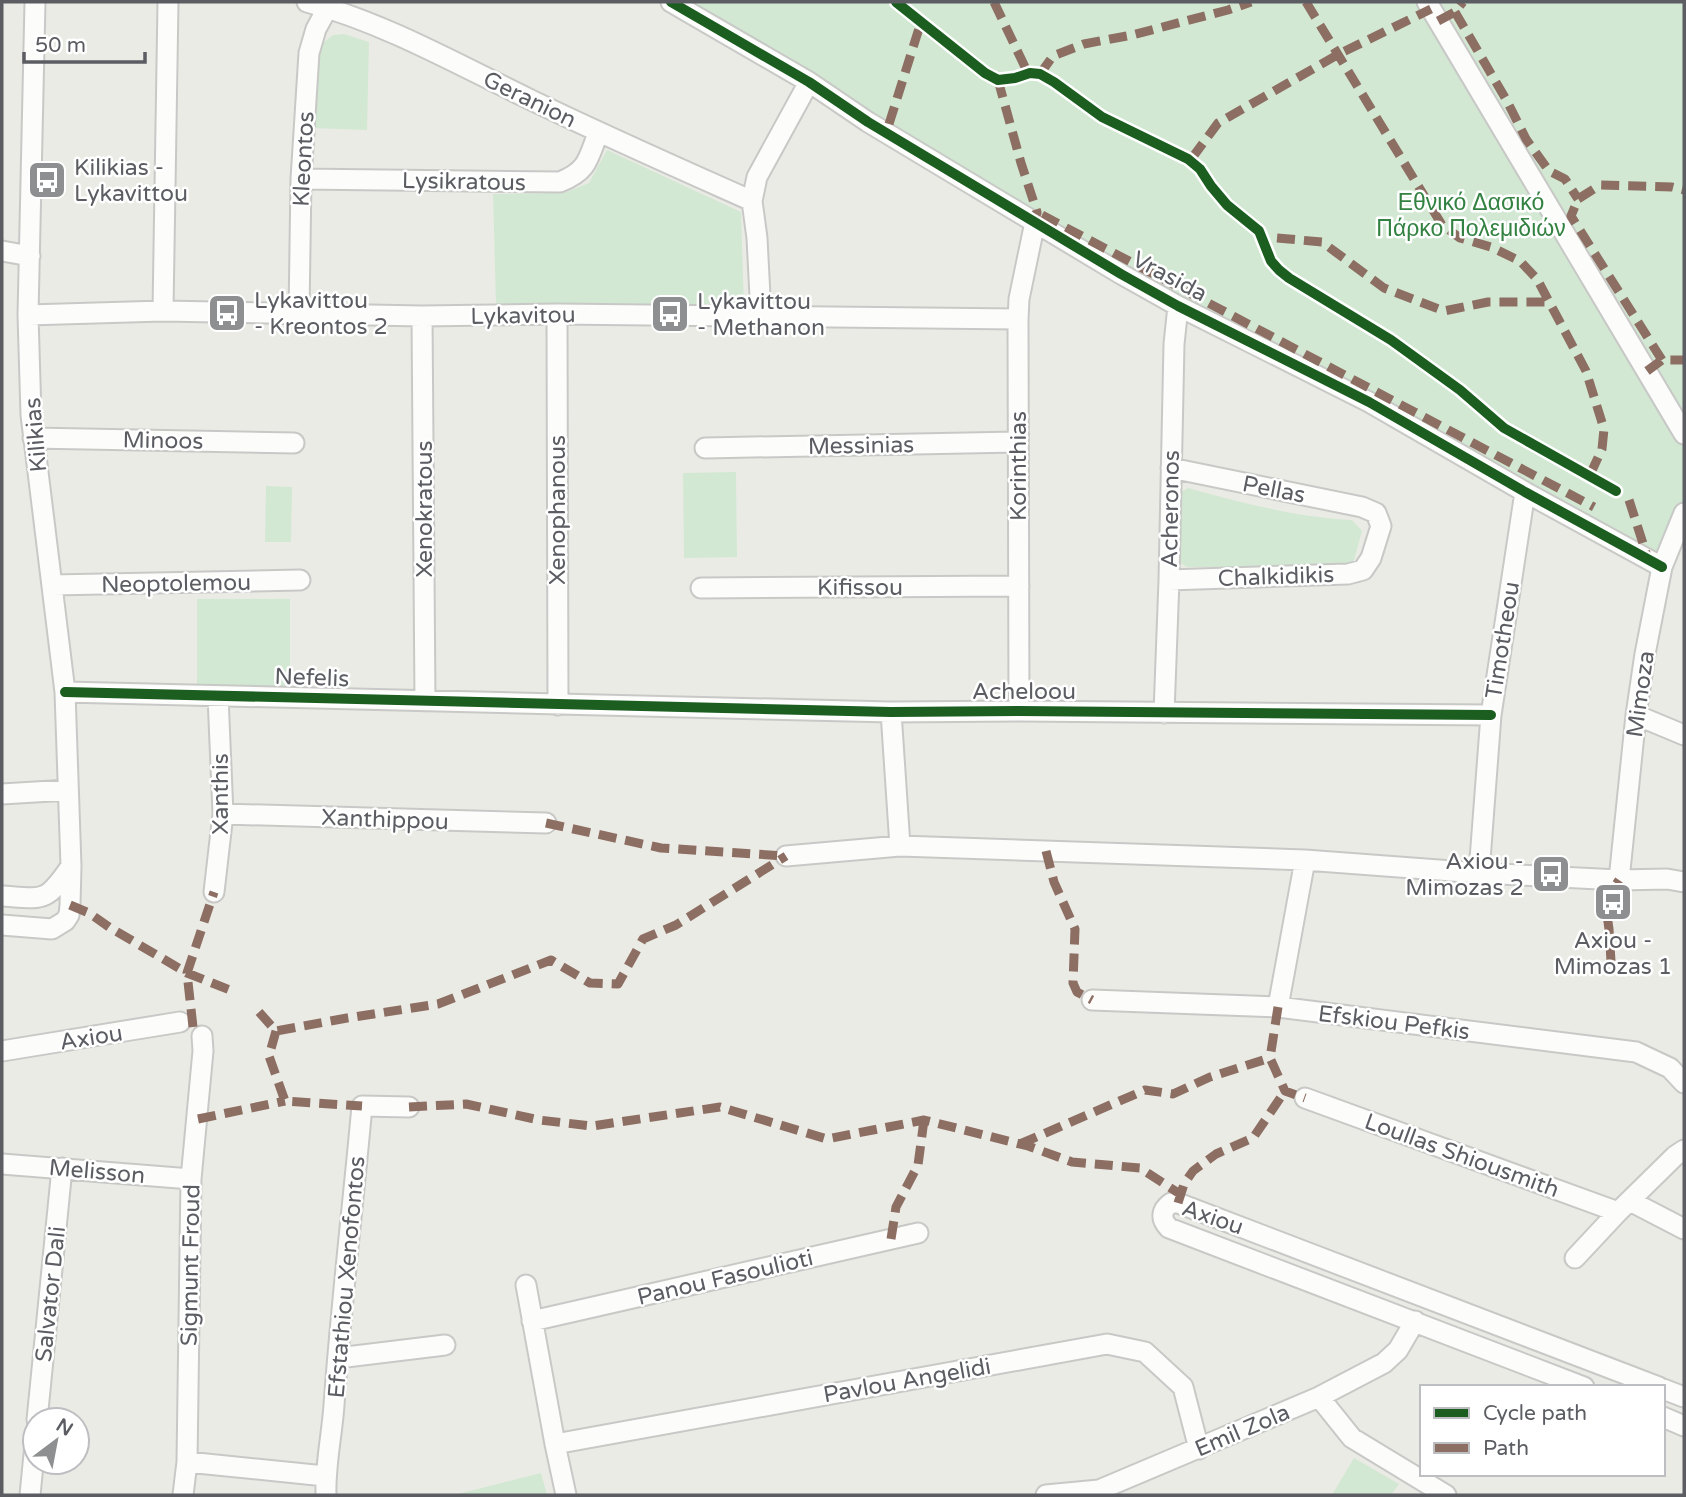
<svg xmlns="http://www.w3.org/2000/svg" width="1686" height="1497" font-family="'Varela Round',sans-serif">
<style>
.green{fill:#d2e8d3}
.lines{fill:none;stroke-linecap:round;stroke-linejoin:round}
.minor-casing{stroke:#c8c9c7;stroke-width:23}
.minor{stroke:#fcfcfb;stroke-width:19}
.quiet{stroke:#8d6e63;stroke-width:9;stroke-dasharray:18 9;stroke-linecap:butt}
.cycleway-casing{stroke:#fff;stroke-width:15}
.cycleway{stroke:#1b5e20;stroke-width:10}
.labels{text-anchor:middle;stroke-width:5;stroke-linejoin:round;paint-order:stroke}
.street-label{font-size:23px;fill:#5b5d63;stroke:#fff}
.poi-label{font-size:23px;fill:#5b5d63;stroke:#fff;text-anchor:start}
.park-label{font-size:23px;fill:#338242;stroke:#fff}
</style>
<rect width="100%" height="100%" fill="#ebebe5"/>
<path class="green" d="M 668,2 L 1684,2 L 1684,506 L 1656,553 L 1173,297 Z
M 344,34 L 369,42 L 367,130 L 312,128 L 317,53 L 324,42 L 333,35 Z
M 607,150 L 741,212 L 744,307 L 496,304 L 493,194 L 564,193 L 589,183 Z
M 736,472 L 737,557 L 684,558 L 683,473 Z
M 266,486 L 292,487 L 291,542 L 265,542 Z
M 1188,488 C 1242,503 1296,517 1352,520 L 1362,531 L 1354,560 L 1348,567 L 1187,567 L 1180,563 L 1176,554 L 1178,496 L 1181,492 Z
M 197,599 L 290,599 L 290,687 L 197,687 Z
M 1354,1458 L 1399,1484 L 1391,1495 L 1332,1495 Z
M 541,1473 L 547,1495 L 454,1495 Z"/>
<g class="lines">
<defs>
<path id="minor" d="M 307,2 C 384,23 455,63 527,98 C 601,134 676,167 752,201
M 671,2 L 809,82 L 868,122 L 1121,274 L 1178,306 L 1369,402 L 1525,492 L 1662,567
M 1427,2 L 1684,434
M 301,179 L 560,182 C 588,171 588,159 598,133
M 2,251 L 30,256
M 163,311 L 168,2
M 299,314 L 301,179 L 309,53 L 316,29 L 328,7
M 557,314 L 558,705
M 28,315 L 163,311 L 422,316 L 557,314 L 1018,319
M 422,316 L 425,701
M 761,316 L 757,238 L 752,201 L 757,177 L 809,82
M 33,438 L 294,443
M 705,448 L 1017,442
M 1169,580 L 1348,574 L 1363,570 L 1371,558 L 1381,526 L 1376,513 L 1362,507 L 1171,468
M 52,585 L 300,580
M 701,588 L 1019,586
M 65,692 L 891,712 L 1019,711 L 1491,715
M 1019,711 L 1018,319 L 1019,299 L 1035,222
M 891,712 L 900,846
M 1164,713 L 1169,580 L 1174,344 L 1178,306
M 1636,715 L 1684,735
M 2,794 L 68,790
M 223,814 L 546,823
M 786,856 L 900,846 L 1305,860 L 1479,873 L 1619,880 L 1667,879 L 1684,882
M 1479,873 L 1491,715 L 1525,492
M 1619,880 L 1636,715 L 1645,654 L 1662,567 L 1684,513
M 214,892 L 223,814 L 218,696
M 2,896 C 44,899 46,903 71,866
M 2,925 L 52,929 L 65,921 L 69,915 L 70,905 L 71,866 L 65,692 L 31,415 L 28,315 L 35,2
M 1092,1000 L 1278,1007 L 1636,1052 L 1670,1068 L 1684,1083
M 1278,1007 L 1305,860
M 2,1051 L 180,1022
M 1305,1098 L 1618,1212
M 2,1164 L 191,1179
M 1630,1201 L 1684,1229
M 1575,1258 L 1618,1212 L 1675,1156 L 1684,1150
M 526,1285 L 555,1444 L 566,1495
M 532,1321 L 918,1233
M 338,1358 L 445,1345
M 1584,1387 L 1169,1228 C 1160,1219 1161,1210 1171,1203 L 1178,1203 L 1659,1387
M 1663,1389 L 1684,1397
M 1319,1397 L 1352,1438 L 1446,1495
M 1663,1417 L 1684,1426
M 37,1420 L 62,1168
M 555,1444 L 1107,1344 L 1145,1352 L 1183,1387 L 1199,1449
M 187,1462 L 325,1476
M 30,1495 L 35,1444
M 183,1495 L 187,1462 L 191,1179 L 203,1051 L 202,1036
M 326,1495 C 325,1465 332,1435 334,1405 C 341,1305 353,1205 362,1106 L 409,1107
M 1046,1495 L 1099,1490 L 1319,1397 L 1384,1363 L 1398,1350 L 1415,1321"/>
</defs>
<use href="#minor" class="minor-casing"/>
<use href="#minor" class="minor"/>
<path class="quiet" d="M 994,2 L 1025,67
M 1306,2 L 1442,225 L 1460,238 L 1491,247 L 1520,261 L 1537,279 L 1586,371 L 1604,429 L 1602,449 L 1589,477
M 1455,12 L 1507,101 L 1526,139 L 1549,171 L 1565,179 L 1578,199
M 1438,21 L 1455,12 L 1463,2
M 1040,74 L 1053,56 L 1084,44 L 1132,35 L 1228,10 L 1251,2
M 998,80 L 1021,163 L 1037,212 L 1035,222
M 889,124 L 921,22
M 1192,158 L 1218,123 L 1339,54 L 1431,9
M 1042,215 L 1594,507
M 1277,238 L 1322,242 L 1384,288 L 1444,311 L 1488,302 L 1550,302
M 1662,360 L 1571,216 L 1578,199 L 1600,185 L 1672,187 L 1684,190
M 1647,371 L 1662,360 L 1684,360
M 1629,500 L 1648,559
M 546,823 L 661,848 L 786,856
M 1046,851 L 1054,882 L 1075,929 L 1073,983 L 1077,992 L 1092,1000
M 70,905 L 89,913 L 109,927 L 187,973 L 235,992
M 1611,961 L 1609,929 L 1605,901 L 1619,880
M 1278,1007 L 1270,1058 L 1285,1091 L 1305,1098
M 259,1012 L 276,1031 L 347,1018 L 438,1004 L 551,960 L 590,983 L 618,984 L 643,939 L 676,925 L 786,856
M 193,1027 L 187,973 L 214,892
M 276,1031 L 269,1056 L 285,1101 L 362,1106
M 409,1107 L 466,1104 L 539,1120 L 592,1126 L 720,1107 L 827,1139 L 924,1120 L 1028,1146 L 1072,1162 L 1140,1168 L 1180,1194
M 198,1119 L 285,1101
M 1020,1144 L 1145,1090 L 1173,1094 L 1210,1077 L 1270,1058
M 1178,1203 L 1184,1184 L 1193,1171 L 1216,1154 L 1253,1138 L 1285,1091
M 891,1239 L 896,1207 L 918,1165 L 924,1120"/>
<defs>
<path id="cycleway" d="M 671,2 L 809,82 L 868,122 L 1121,274 L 1178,306 L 1369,402 L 1525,492 L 1662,567
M 896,2 L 985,73 L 998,80 L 1015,78 L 1030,73 L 1040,74 L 1054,82 L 1102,117 L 1188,159 L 1200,169 L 1211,186 L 1227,205 L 1259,231 L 1271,261 L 1279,270 L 1289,278 L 1391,340 L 1460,390 L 1504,428 L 1616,491
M 65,692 L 891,712 L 1019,711 L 1491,715"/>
</defs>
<use href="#cycleway" class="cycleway-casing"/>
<use href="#cycleway" class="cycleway"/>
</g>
<defs>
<symbol id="bus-square" viewBox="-11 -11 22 22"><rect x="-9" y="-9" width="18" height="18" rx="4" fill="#8d8f90" stroke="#fff"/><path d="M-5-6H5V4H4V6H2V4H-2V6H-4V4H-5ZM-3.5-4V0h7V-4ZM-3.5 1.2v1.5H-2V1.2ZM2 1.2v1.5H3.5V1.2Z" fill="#fff"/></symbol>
</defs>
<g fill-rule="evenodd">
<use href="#bus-square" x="25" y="158" width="44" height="44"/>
<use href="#bus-square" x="205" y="291" width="44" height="44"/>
<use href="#bus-square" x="648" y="292" width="44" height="44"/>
<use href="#bus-square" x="1529" y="852" width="44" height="44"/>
<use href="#bus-square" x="1591" y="880" width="44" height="44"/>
</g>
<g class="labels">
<g class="street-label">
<text transform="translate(530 99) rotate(26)" y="8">Geranion</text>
<text transform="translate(303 159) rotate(-87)" y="8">Kleontos</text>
<text transform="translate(464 181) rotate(1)" y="8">Lysikratous</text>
<text transform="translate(1170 276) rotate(28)" y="8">Vrasida</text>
<text transform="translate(523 315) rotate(-1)" y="8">Lykavitou</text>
<text transform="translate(35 435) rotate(-95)" y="8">Kilikias</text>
<text transform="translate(163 440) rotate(1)" y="8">Minoos</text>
<text transform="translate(861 445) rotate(-1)" y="8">Messinias</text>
<text transform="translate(1018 466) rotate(-90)" y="8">Korinthias</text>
<text transform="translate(1274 489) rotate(11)" y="8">Pellas</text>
<text transform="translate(424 509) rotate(-90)" y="8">Xenokratous</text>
<text transform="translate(1170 509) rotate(-89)" y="8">Acheronos</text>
<text transform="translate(557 510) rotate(-90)" y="8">Xenophanous</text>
<text transform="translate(1276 576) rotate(-2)" y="8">Chalkidikis</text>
<text transform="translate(176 583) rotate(-1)" y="8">Neoptolemou</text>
<text x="860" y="595">Kifissou</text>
<text transform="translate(1502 640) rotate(-81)" y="8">Timotheou</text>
<text transform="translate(312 677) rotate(2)" y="8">Nefelis</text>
<text x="1024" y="699">Acheloou</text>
<text transform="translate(1640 694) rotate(-82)" y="8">Mimoza</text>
<text transform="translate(220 794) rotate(-90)" y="8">Xanthis</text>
<text transform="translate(385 819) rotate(2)" y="8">Xanthippou</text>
<text transform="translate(1394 1022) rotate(7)" y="8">Efskiou Pefkis</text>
<text transform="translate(91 1037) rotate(-9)" y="8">Axiou</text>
<text transform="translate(1462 1155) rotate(20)" y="8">Loullas Shiousmith</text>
<text transform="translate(97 1171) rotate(5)" y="8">Melisson</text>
<text transform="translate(1213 1217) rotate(19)" y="8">Axiou</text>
<text transform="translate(190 1265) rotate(-89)" y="8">Sigmunt Froud</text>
<text transform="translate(346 1277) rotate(-85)" y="8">Efstathiou Xenofontos</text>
<text transform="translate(725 1277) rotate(-13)" y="8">Panou Fasoulioti</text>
<text transform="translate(50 1294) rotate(-84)" y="8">Salvator Dali</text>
<text transform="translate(907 1380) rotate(-10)" y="8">Pavlou Angelidi</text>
<text transform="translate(1242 1430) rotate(-23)" y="8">Emil Zola</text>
</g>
<g class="poi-label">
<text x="74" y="175">Kilikias -<tspan x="74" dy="26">Lykavittou</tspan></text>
<text x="254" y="308">Lykavittou<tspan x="254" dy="26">- Kreontos 2</tspan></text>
<text x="697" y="309">Lykavittou<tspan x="697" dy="26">- Methanon</tspan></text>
<text x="1524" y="869" text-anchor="end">Axiou -<tspan x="1524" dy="26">Mimozas 2</tspan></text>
<text x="1613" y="948" text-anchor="middle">Axiou -<tspan x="1613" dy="26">Mimozas 1</tspan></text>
</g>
<g class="park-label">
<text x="1471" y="210">Εθνικό Δασικό<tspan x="1471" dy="26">Πάρκο Πολεμιδιών</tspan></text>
</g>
</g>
<rect width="1686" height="1497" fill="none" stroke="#5b5d63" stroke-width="7"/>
<rect x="1420" y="1385" width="245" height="91" fill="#ffffff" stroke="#bdbec1" stroke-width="2"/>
<rect x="1434" y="1408" width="35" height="10" fill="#1b5e20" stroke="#bdbec1" stroke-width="2"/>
<text x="1483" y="1420" font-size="21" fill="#5b5d63">Cycle path</text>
<rect x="1434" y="1443" width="35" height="10" fill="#8d6e63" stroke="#bdbec1" stroke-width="2"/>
<text x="1483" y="1455" font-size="21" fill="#5b5d63">Path</text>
<g transform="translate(56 1441) rotate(32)"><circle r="33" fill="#ffffff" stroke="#bdbec1" stroke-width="2"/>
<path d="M0-5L12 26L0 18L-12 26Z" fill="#8d8f90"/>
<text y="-10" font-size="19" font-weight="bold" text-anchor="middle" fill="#5b5d63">N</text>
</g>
<path d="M24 52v10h121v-10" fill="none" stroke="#5b5d63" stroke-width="3.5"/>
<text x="35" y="52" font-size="21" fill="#5b5d63" stroke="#ffffff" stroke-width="5" paint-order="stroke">50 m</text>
</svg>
